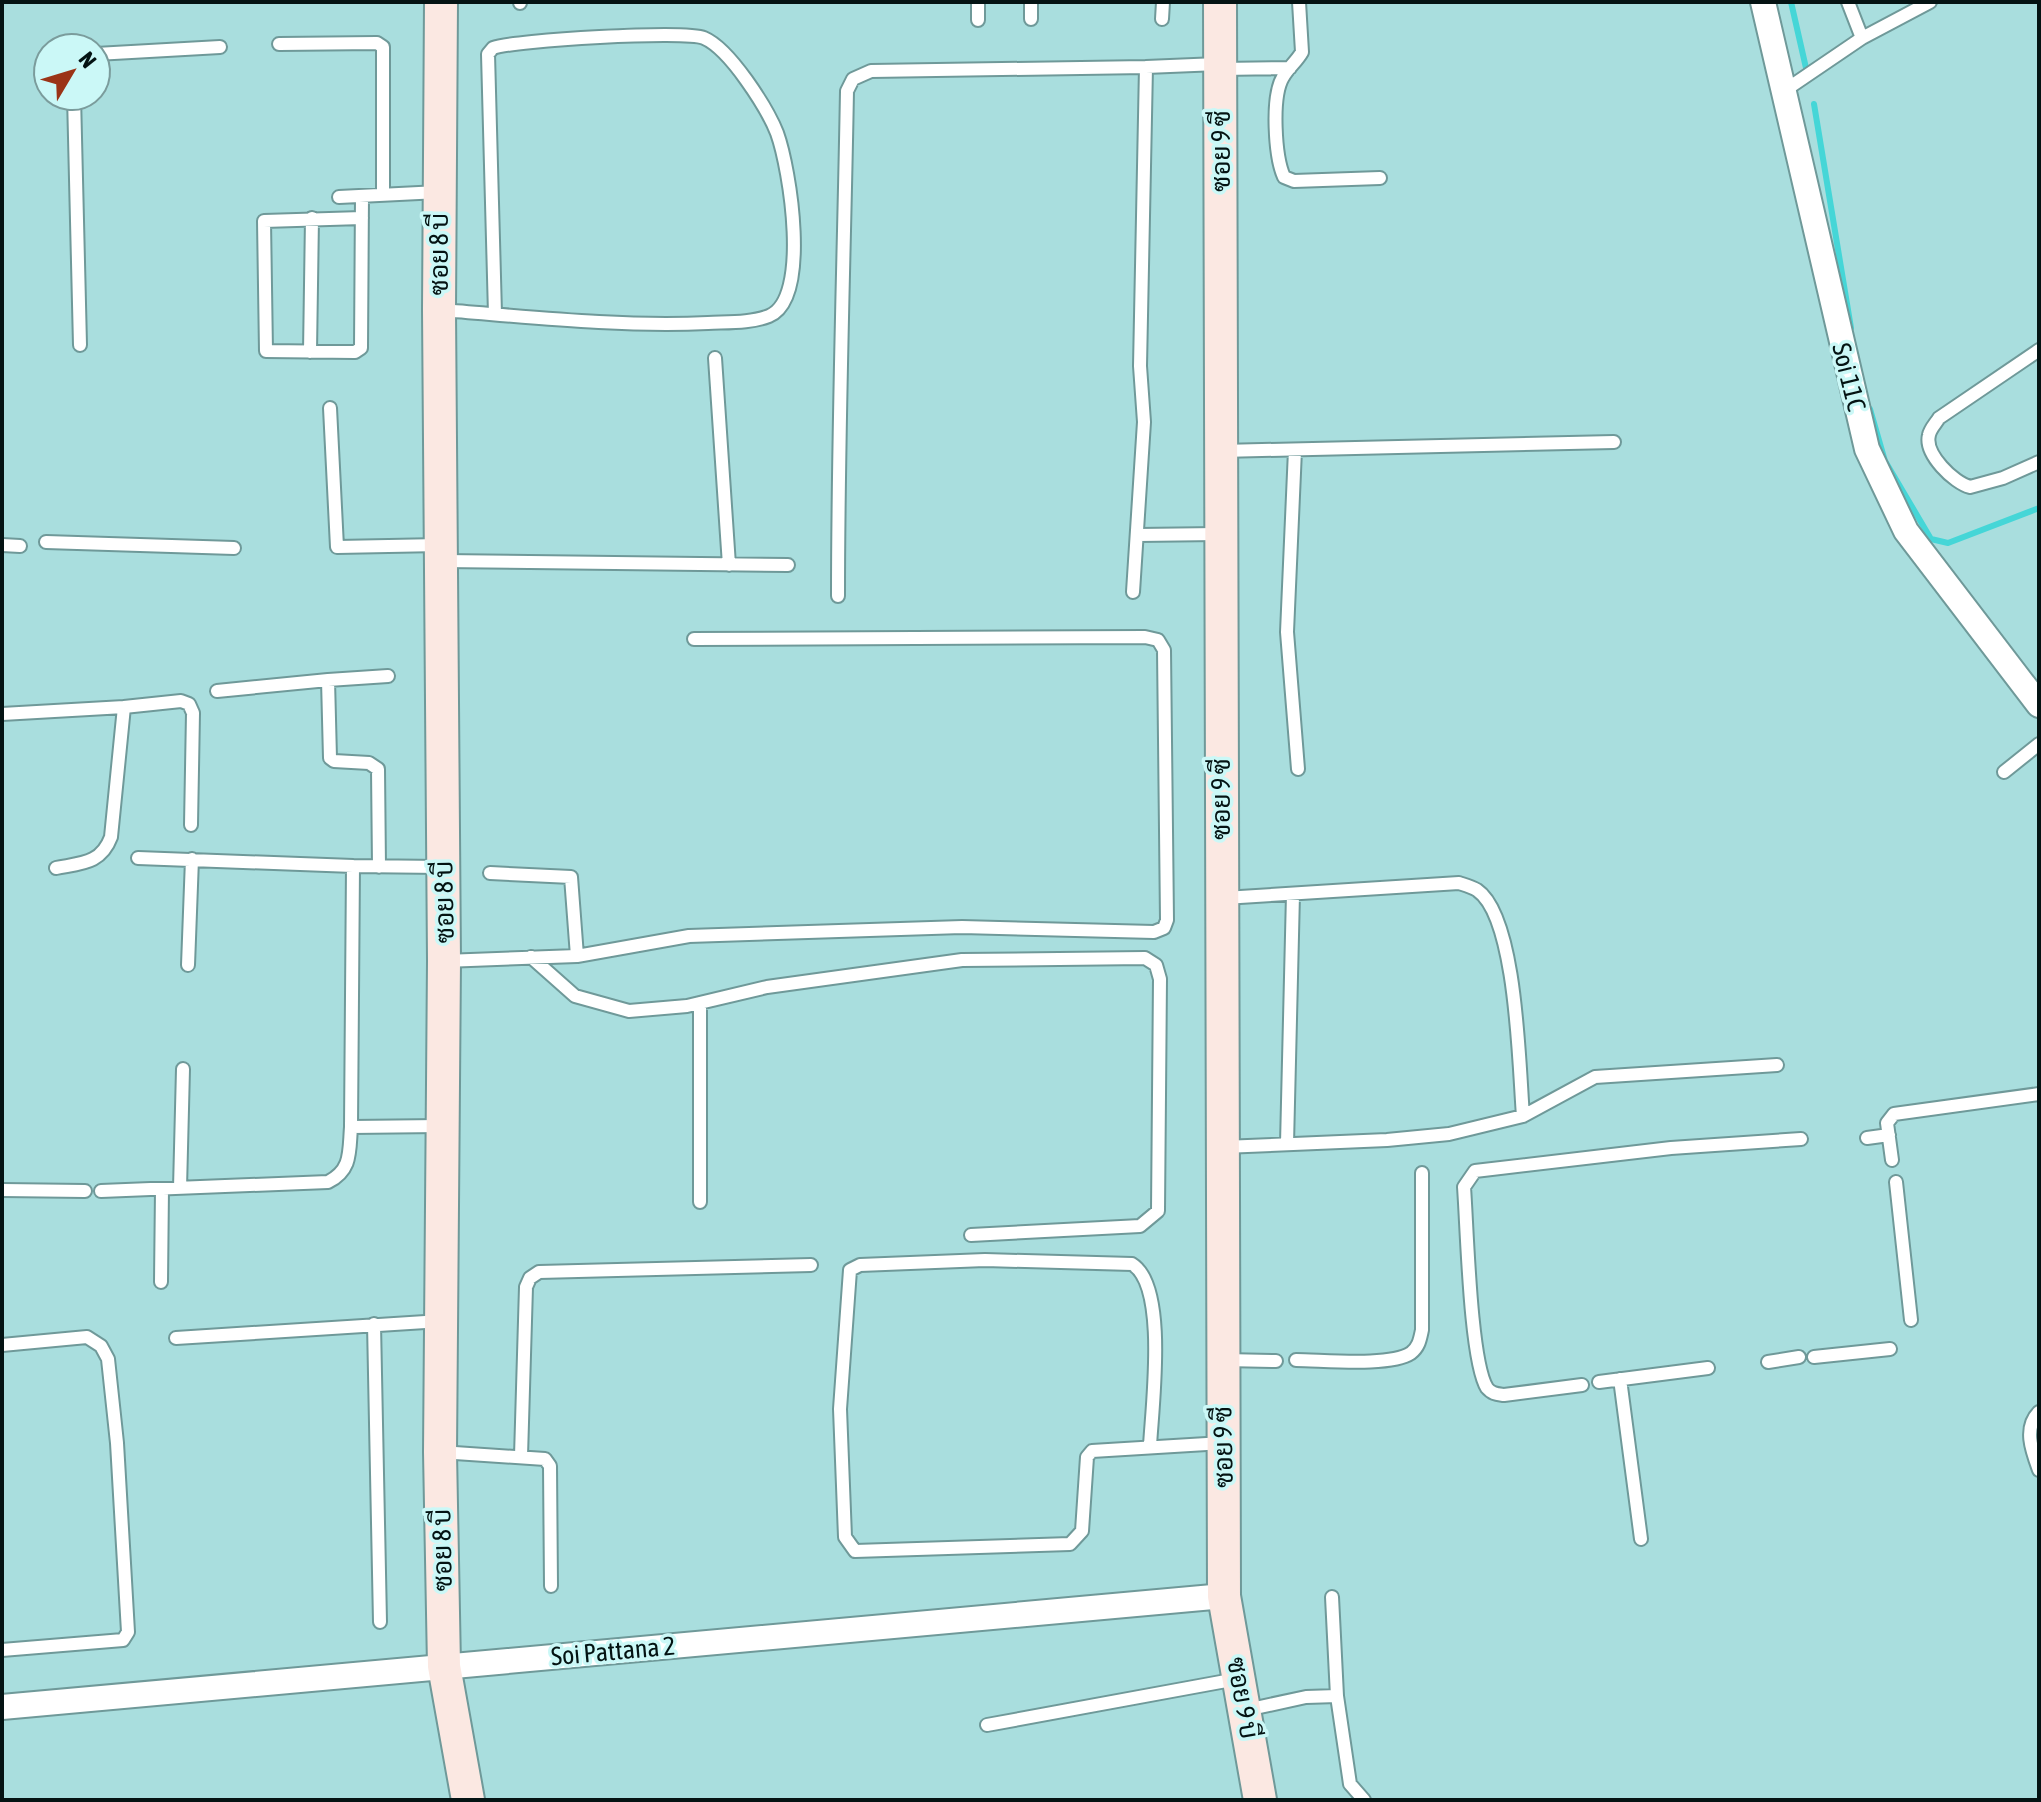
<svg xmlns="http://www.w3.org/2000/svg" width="2041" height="1802" font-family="'Asap Condensed',Sarabun,sans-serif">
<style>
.built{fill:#a9dede;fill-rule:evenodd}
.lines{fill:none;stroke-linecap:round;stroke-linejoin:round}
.stream{stroke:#45d6d7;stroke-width:6}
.lane-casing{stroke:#6f9999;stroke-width:16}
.street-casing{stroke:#6f9999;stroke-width:28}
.secondary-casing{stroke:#6f9999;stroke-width:36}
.lane{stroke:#fff;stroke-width:12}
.street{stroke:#fff;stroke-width:24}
.secondary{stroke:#fbe8e2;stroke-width:32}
.labels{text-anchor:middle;stroke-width:7;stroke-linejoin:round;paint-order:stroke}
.street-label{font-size:26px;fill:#041313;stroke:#cbf8f7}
</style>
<rect width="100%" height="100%" fill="#beeaea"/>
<path class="built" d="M 2,2 L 2039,2 L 2039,1800 L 2,1800 ZM 48,48 L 96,48 L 96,96 L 48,96 Z"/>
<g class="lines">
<path class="stream" d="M 1791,2 L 1806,68
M 1814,104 L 1851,328
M 1870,409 L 1885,461 L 1931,539 L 1948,543 L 2039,508"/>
<defs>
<path id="lane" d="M 520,2 L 520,3
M 1299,2 L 1302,52 C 1297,61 1288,68 1283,77 C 1271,97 1275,157 1284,177 L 1294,181 L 1380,178
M 1031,19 L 1031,2
M 1162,19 L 1163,2
M 978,20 L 978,2
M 1862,38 L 1930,2
M 279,44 L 377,43 L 383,47 L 383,195
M 96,54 L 220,47
M 1221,69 L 1290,68
M 1784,91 L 1862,38 L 1848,2
M 74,96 L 80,345
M 339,197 L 439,192
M 362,218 L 264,221 L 266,351 L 355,352 L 361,348 L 362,196
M 442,310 C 531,317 619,327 708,323 C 728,322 751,323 769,316 C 811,299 790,169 777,133 C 767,108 730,49 704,38 C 686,30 514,40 493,48 L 488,54 L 495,314
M 2039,350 L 1939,418 C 1936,423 1930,429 1929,435 C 1924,454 1954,483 1970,487 L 2003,478 L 2039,462
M 310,352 L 312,218
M 715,358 L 729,565
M 330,408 L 337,547 L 440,545
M 1295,450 L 1287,632 L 1298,769
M 1221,451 L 1614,442
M 1138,535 L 1218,534
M 46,542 L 234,548
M 2,545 L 20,546
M 443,561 L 788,565
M 1133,592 L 1144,422 L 1140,366 L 1146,67 L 1218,64
M 838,596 C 838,428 844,259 847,91 L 853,79 L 871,71 L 1146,67
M 217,691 L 328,680
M 2,714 L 124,707
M 2004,772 L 2039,744
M 138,858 L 353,866 L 351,1127 L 440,1126
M 353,866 L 442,867
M 379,867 L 378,769 L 369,763 L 334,761 L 330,758 L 328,680 L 388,676
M 56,868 C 81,863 101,864 111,837 L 124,707 L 181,701 L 189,704 L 193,713 L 191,825
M 490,873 L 571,877 L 577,956
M 1224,898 L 1459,883 C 1465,885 1472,887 1477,890 C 1517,917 1519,1068 1523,1116
M 531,957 L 575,996 L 629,1011 L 687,1006 L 767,987 L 962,960 L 1145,958 L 1156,965 L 1160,979 L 1158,1211 L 1140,1226 L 971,1235
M 444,961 L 577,956 L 689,936 L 962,927 L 1154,932 L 1164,928 L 1167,920 L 1164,650 L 1158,640 L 1145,637 L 694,639
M 188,965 L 192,859
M 700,1003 L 700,1202
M 1867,1138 L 1889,1135
M 1287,1144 L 1293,894
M 1223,1147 L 1387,1140 L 1449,1134 L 1523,1116 L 1595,1077 L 1777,1065
M 1892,1160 L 1887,1123 L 1894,1114 L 2039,1094
M 1896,1182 L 1911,1320
M 180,1188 L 183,1069
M 2,1190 L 85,1191
M 101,1191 L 328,1182 C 352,1170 349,1152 351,1127
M 161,1282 L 162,1189
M 374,1324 L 380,1622
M 176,1338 L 441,1321
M 2,1345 L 87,1337 L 101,1346 L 108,1359 L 117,1443 L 128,1632 L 123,1640 L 2,1650
M 1814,1357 L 1890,1349
M 1225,1360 L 1276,1361
M 1296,1360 C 1323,1360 1390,1367 1411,1353 C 1419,1347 1420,1339 1422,1330 L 1422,1173
M 1768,1362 L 1799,1357
M 1620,1379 L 1641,1539
M 1599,1382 L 1708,1368
M 1582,1385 L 1504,1395 C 1497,1394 1492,1394 1487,1388 C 1470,1361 1467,1226 1464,1187 L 1475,1171 L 1671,1148 L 1801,1139
M 2039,1412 C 2023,1428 2032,1451 2039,1470
M 1150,1446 C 1152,1406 1168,1286 1132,1264 L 985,1260 L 860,1265 L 850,1270 L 840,1409 L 845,1537 L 855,1551 L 1070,1544 L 1082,1531 L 1087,1457 L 1092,1451 L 1223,1443
M 440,1452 L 545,1459 L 550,1466 L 551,1586
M 521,1456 L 526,1287 L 530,1278 L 539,1272 L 811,1265
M 1332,1597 L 1337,1696
M 1246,1710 L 1306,1697 L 1337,1696 L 1350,1784 L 1364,1800
M 987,1725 L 1237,1679"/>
<path id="street" d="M 1763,2 L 1867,449 L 1906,531 L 2039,705
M 2,1707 L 1224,1596"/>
<path id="secondary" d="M 441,2 L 439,310 L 444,961 L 440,1452 L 444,1666 L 468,1800
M 1220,2 L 1224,1596 L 1260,1800"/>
</defs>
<use href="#lane" class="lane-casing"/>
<use href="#street" class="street-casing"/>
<use href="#secondary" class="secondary-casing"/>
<use href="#lane" class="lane"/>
<use href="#street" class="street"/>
<use href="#secondary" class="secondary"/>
</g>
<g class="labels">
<g class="street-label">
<text transform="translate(1221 151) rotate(-90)" y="9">ซอย 9 ซี</text>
<text transform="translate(439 254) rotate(-90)" y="9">ซอย 8 บี</text>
<text transform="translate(1849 377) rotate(76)" y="9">Soi 11C</text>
<text transform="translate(1221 799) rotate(-90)" y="9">ซอย 9 ซี</text>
<text transform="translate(444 902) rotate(-91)" y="9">ซอย 8 บี</text>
<text transform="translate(1223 1447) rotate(-91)" y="9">ซอย 9 ซี</text>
<text transform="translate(442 1550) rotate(-91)" y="9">ซอย 8 บี</text>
<text transform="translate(613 1651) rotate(-5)" y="9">Soi Pattana 2</text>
<text transform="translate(1243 1698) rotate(80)" y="9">ซอย 9 บี</text>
</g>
</g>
<rect width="2041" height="1802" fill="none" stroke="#041313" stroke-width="8"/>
<g transform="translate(72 72) rotate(52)"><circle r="38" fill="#cbf8f7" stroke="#7b9c9c" stroke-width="2"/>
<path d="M0-6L14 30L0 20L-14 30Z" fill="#9b3417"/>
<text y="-12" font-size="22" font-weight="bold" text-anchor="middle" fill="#041313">N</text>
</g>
</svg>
